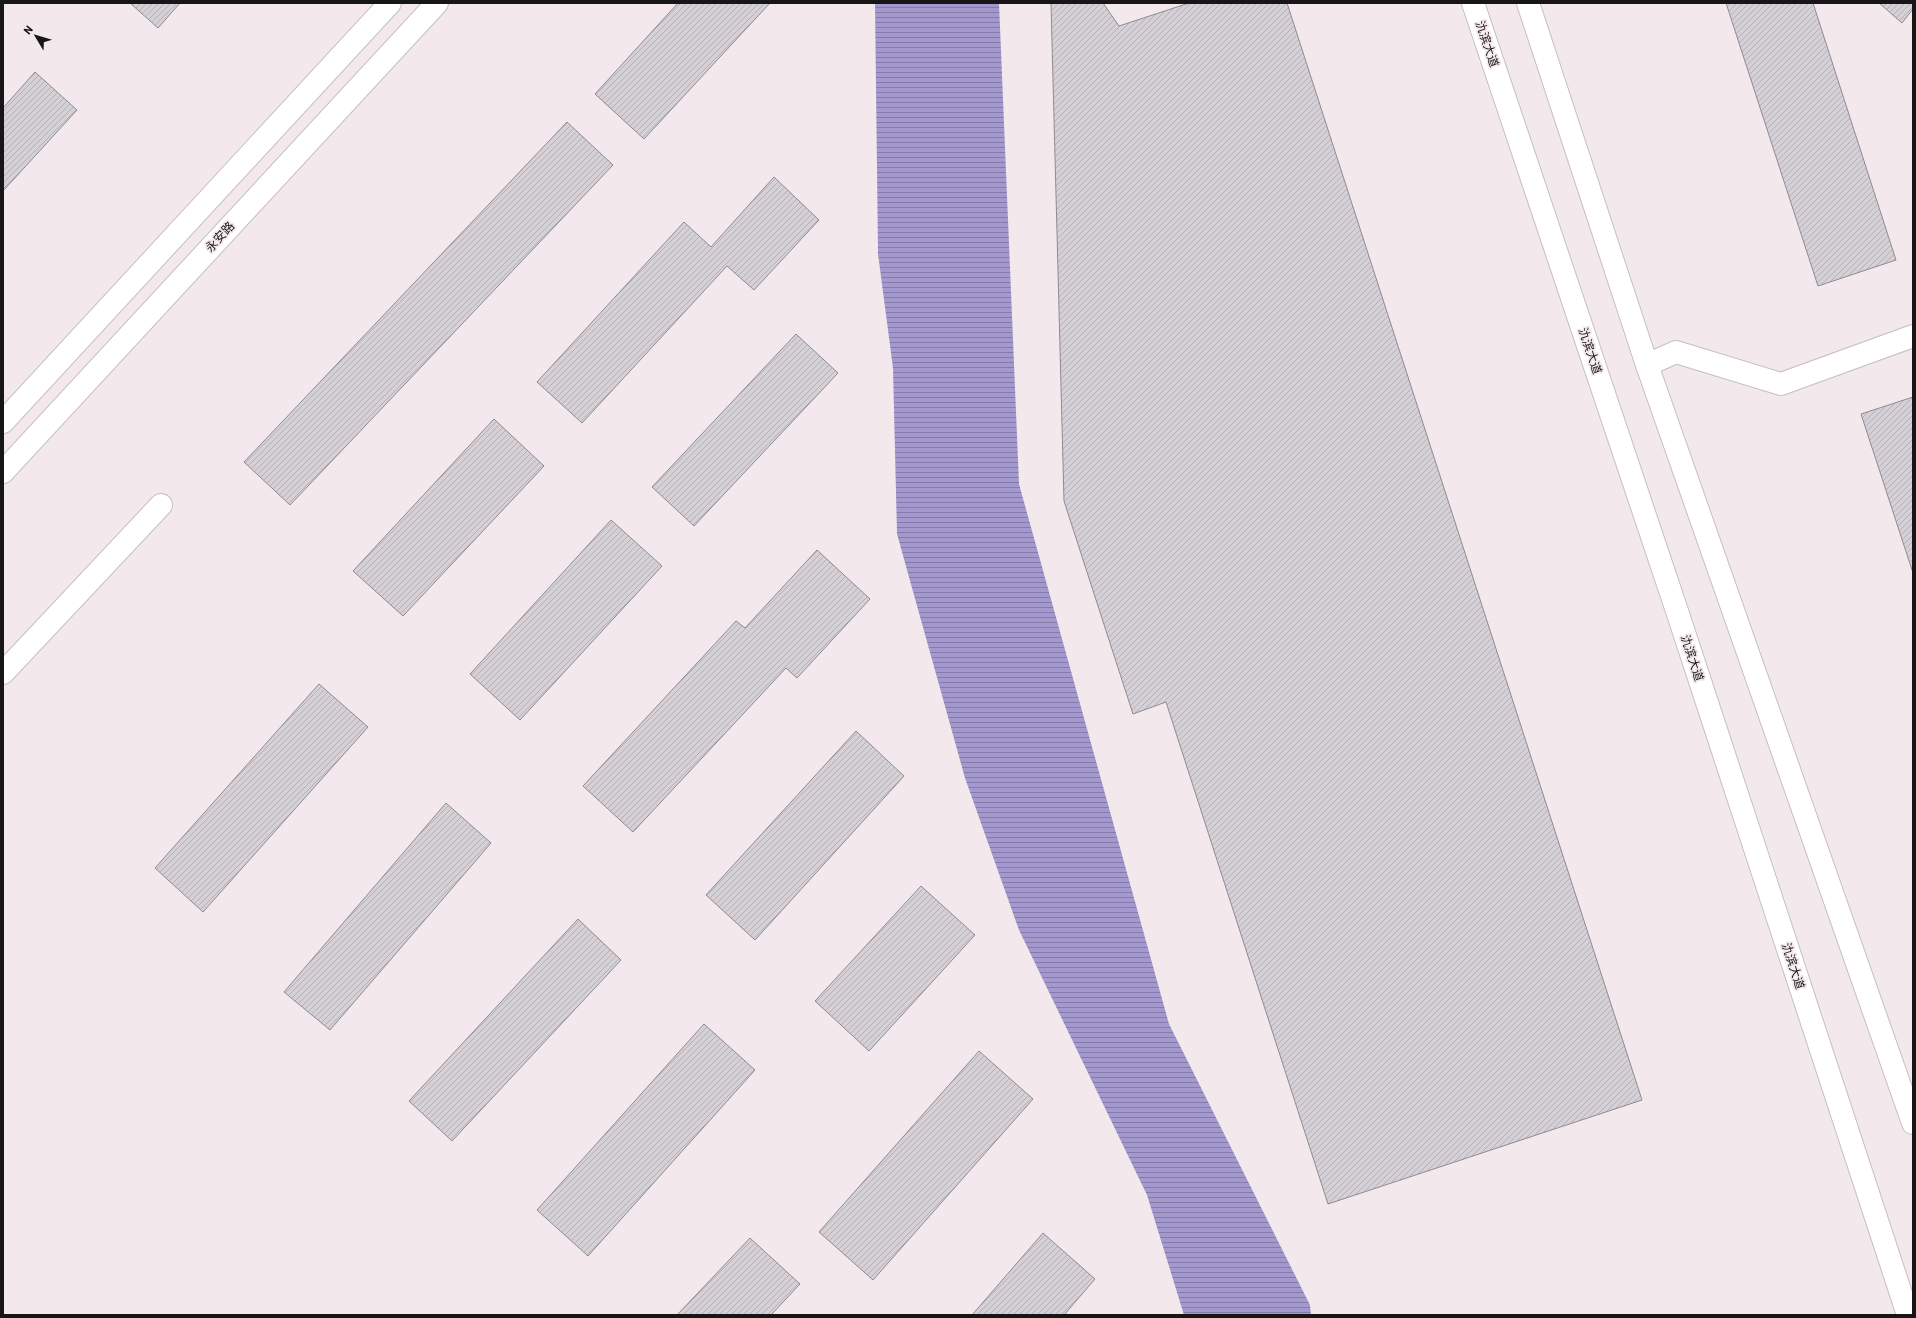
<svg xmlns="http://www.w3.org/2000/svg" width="1916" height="1318" font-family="Barlow,'Noto Sans SC',sans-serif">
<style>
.water{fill:url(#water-rules)}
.building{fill:url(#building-hatch);stroke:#908a91}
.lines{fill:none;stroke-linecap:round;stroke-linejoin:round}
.street-casing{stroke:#c8bec2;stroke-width:24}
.secondary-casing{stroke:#c8bec2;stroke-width:24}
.primary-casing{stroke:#c8bec2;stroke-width:24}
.street{stroke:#fff;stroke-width:22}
.secondary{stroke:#fff;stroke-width:22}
.primary{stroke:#fff;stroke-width:22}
.labels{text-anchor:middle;stroke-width:3.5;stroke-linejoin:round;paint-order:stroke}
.street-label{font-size:12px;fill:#181516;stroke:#f3e9ed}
</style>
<defs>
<pattern id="water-rules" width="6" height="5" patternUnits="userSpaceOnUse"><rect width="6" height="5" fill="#a399cf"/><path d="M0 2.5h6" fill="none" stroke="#847ca7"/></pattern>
<pattern id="building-hatch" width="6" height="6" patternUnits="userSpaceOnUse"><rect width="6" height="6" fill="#d5cfd6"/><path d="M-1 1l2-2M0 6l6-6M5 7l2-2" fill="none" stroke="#b6b1b7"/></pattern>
</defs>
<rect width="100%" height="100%" fill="#f3e9ed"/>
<path class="water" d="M 875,3 L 999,3 L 1019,484 L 1169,1024 L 1310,1305 L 1311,1315 L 1184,1315 L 1147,1195 L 1019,930 L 965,778 L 897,534 L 893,368 L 878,254 Z"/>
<path class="building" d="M 130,3 L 180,3 L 158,28 Z
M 678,3 L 770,3 L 644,139 L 595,94 Z
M 1051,3 L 1103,3 L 1119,26 L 1189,3 L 1287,3 L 1642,1100 L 1328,1204 L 1166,702 L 1133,714 L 1064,501 Z
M 1726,3 L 1813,3 L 1896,260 L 1818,286 Z
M 1879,3 L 1913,3 L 1913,9 L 1902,23 Z
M 35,72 L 77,110 L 3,191 L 3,108 Z
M 567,122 L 613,165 L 290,505 L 244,462 Z
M 774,177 L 819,220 L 754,290 L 727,266 L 582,423 L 537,382 L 684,222 L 711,247 Z
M 796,334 L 838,373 L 694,526 L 652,487 Z
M 1913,397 L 1913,573 L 1861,414 Z
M 494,419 L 544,466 L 403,616 L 353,571 Z
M 611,520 L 662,566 L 520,720 L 470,674 Z
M 817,550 L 870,599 L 797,678 L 786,668 L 633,832 L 583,786 L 736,621 L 745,628 Z
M 319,684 L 368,727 L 203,912 L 155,868 Z
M 856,731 L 904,776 L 755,940 L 706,895 Z
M 446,803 L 491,843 L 330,1030 L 284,992 Z
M 921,886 L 975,935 L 869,1051 L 815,1001 Z
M 578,919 L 621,960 L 452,1141 L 409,1101 Z
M 704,1024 L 755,1070 L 588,1256 L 537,1210 Z
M 979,1051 L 1033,1099 L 873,1280 L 819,1232 Z
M 1043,1233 L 1095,1279 L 1064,1315 L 972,1315 Z
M 750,1238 L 800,1284 L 771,1315 L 677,1315 Z"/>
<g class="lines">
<defs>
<path id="street" d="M 1647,365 L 1676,352 L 1781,384 L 1913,336
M 3,673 L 161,505"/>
<path id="secondary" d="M 3,422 L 390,3
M 3,472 L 437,3"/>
<path id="primary" d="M 1473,3 L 1678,614 L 1908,1315
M 1528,3 L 1647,365 L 1913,1123"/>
</defs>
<use href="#street" class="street-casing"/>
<use href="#secondary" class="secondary-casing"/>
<use href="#primary" class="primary-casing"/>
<use href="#street" class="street"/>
<use href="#secondary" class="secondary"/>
<use href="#primary" class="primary"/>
</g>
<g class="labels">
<g class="street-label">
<text transform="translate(1487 44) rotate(71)" y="4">氿滨大道</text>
<text transform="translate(220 237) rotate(-47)" y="4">永安路</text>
<text transform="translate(1590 351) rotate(71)" y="4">氿滨大道</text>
<text transform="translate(1692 658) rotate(72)" y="4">氿滨大道</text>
<text transform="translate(1793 966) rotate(72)" y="4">氿滨大道</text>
</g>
</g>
<rect width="1916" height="1318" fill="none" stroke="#181516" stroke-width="8"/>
<g transform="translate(36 36) rotate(308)" stroke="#f3e9ed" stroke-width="3" paint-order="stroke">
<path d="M0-3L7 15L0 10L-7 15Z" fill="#181516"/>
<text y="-6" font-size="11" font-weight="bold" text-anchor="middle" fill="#181516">N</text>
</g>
</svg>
